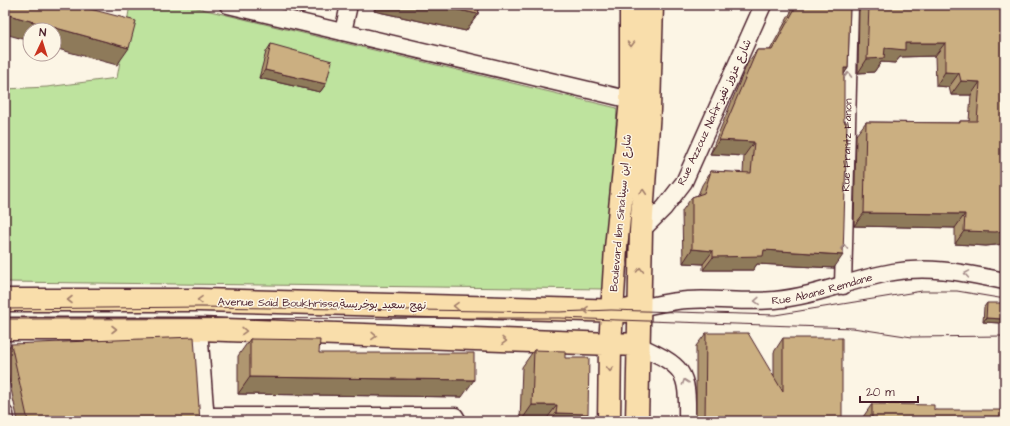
<svg xmlns="http://www.w3.org/2000/svg" width="1010" height="426" font-family="'Architects Daughter','Playpen Sans Arabic',sans-serif">
<style>
.green{fill:#bee39e;stroke:#848164}
.lines{fill:none;stroke-linecap:round;stroke-linejoin:round}
.minor-casing{stroke:#4a1f2b;stroke-width:19}
.primary-casing{stroke:#4a1f2b;stroke-width:25}
.minor{stroke:#fcf5e5;stroke-width:16}
.primary{stroke:#f9deab;stroke-width:22}
.tram{stroke:#4a1f2b;stroke-width:1}
.wall{fill:#af966f;stroke:#4a1f2b}
.shaded-wall{fill:#8e7a5a;stroke:#4a1f2b}
.building{fill:#cbaf81;stroke:#4a1f2b}
.oneway{stroke:#a27e6b}
.oneway2{stroke:#a38a88}
.labels{text-anchor:middle;stroke-width:3;stroke-linejoin:round;paint-order:stroke}
.street-label{font-size:11px;fill:#4a1f2b;stroke:#fcf5e5}
</style>
<rect width="100%" height="100%" fill="#fcf5e5"/>
<filter id="ink" filterUnits="userSpaceOnUse"><feTurbulence type="fractalNoise" baseFrequency=".025" numOctaves="2"/><feDisplacementMap in="SourceGraphic" scale="8" xChannelSelector="R" yChannelSelector="G"/><feConvolveMatrix kernelMatrix="1 2 1 2 8 2 1 2 1" color-interpolation-filters="sRGB"/></filter>
<g filter="url(#ink)">
<path class="green" d="M 130,5 L 185,5 L 617,108 L 606,289 L 5,282 L 5,89 L 47,87 L 117,78 Z"/>
<g class="lines">
<defs>
<g id="minor">
<path d="M 228,5 L 631,100 L 640,105"/>
<path d="M 343,32 L 349,5"/>
<path d="M 641,231 L 664,208 L 684,182 L 763,5"/>
<path id="s1" d="M 843,286 L 850,5"/>
<path id="s2" d="M 639,308 C 655,305 670,301 687,300 C 716,298 746,303 775,300 C 816,296 853,279 893,272 C 931,265 968,274 1005,281"/>
<path d="M 199,329 L 206,421"/>
<path d="M 638,345 C 684,367 688,369 687,421"/>
<path d="M 5,414 L 6,421"/>
<path d="M 205,416 L 455,416 L 458,421"/>
</g>
<path id="primary" d="M 5,300 L 200,300 L 625,311 L 639,308
M 5,329 L 199,329 L 638,345
M 609,421 L 610,345 L 616,248 L 631,100 L 631,5
M 637,421 L 641,231 L 649,110 L 652,5"/>
</defs>
<use href="#minor" class="minor-casing"/>
<use href="#primary" class="primary-casing"/>
<use href="#minor" class="minor"/>
<use href="#primary" class="primary"/>
<path class="tram" d="M 5,309 L 200,307 L 559,312 L 611,310 L 775,315 L 922,291 L 957,291 L 1005,299
M 5,319 L 559,318 L 853,328 L 912,337 L 1005,336"/>
</g>
<path class="wall" d="M 375,5 L 480,5 L 478,14 L 466,31 L 374,11 Z
M 791,5 L 850,5 L 848,68 L 844,74 L 834,268 L 757,264 L 753,270 L 703,270 L 703,264 L 683,263 L 682,211 L 692,197 L 698,195 L 702,185 L 711,171 L 743,173 L 744,156 L 710,154 L 747,64 L 757,50 L 770,50 L 792,10 Z
M 859,5 L 1005,5 L 1005,244 L 986,246 L 955,244 L 955,228 L 854,226 L 856,135 L 866,122 L 959,123 L 960,121 L 969,121 L 971,95 L 951,95 L 949,87 L 936,86 L 935,56 L 900,57 L 895,63 L 881,62 L 874,72 L 858,73 Z
M 271,44 L 326,84 L 320,92 L 259,78 L 266,52 Z
M 987,303 L 1003,319 L 1000,323 L 983,322 L 984,307 Z
M 706,333 L 774,376 L 774,352 L 783,338 L 842,421 L 696,421 L 696,346 Z
M 250,339 L 319,353 L 462,397 L 238,394 L 238,356 Z
M 11,344 L 200,421 L 18,421 L 5,362 L 5,352 Z
M 534,350 L 565,358 L 583,421 L 520,421 L 522,367 Z
M 872,404 L 934,410 L 1005,421 L 863,421 L 863,417 Z"/>
<path class="shaded-wall" d="M 301,5 L 326,5 L 322,10 Z
M 379,5 L 435,5 L 478,14 L 466,31 L 374,11 Z
M 5,14 L 129,48 L 117,65 L 54,48 L 54,30 L 30,30 L 30,41 L 5,34 Z
M 905,43 L 945,43 L 935,56 L 900,57 L 895,63 L 881,62 L 874,72 L 858,73 L 867,59 L 885,48 Z
M 844,68 L 848,68 L 839,81 Z
M 265,70 L 326,84 L 320,92 L 259,78 Z
M 945,72 L 959,73 L 949,87 L 936,86 Z
M 961,81 L 980,82 L 971,95 L 951,95 Z
M 719,140 L 754,142 L 744,156 L 710,154 Z
M 864,213 L 965,214 L 955,228 L 854,226 Z
M 964,231 L 1005,231 L 1005,244 L 986,246 L 955,244 Z
M 692,249 L 713,251 L 703,264 L 683,263 Z
M 764,250 L 843,255 L 834,268 L 757,264 L 753,270 L 703,270 L 713,257 Z
M 986,318 L 1003,319 L 1000,323 L 983,322 Z
M 250,377 L 474,380 L 462,397 L 238,394 Z
M 532,405 L 557,405 L 545,421 L 521,421 Z
M 556,413 L 588,414 L 583,421 L 551,421 Z"/>
<path class="building" d="M 5,5 L 75,5 L 136,21 L 129,48 L 5,14 Z
M 435,5 L 480,5 L 478,14 Z
M 797,5 L 850,5 L 848,68 L 844,68 L 844,122 L 847,122 L 843,255 L 764,250 L 763,256 L 713,257 L 713,251 L 692,249 L 692,197 L 704,193 L 711,171 L 751,173 L 754,142 L 719,140 L 757,50 L 772,50 Z
M 869,5 L 1005,5 L 1005,231 L 995,232 L 964,231 L 965,214 L 864,213 L 866,122 L 960,123 L 960,121 L 977,121 L 980,82 L 961,81 L 959,73 L 945,72 L 945,43 L 905,43 L 905,50 L 885,48 L 884,58 L 867,59 Z
M 271,44 L 332,61 L 326,84 L 265,70 Z
M 987,303 L 1003,303 L 1003,319 L 986,318 Z
M 706,333 L 748,333 L 783,392 L 783,338 L 842,338 L 842,421 L 705,421 Z
M 194,337 L 200,421 L 28,421 L 11,344 Z
M 250,339 L 320,340 L 319,353 L 474,353 L 474,380 L 250,377 Z
M 534,350 L 565,351 L 565,358 L 589,358 L 588,414 L 556,413 L 557,405 L 532,405 Z
M 872,404 L 934,405 L 934,410 L 1005,410 L 1005,421 L 872,421 Z"/>
<defs><path id="oneway-chevron" d="M-2-3.5L2.5 0L-2 3.5" fill="none" stroke-width="1.6" stroke-linecap="round" stroke-linejoin="round"/></defs>
<g class="oneway">
<use href="#oneway-chevron" transform="translate(631 44) rotate(90)"/>
<use href="#oneway-chevron" transform="translate(643 192) rotate(-86)"/>
<use href="#oneway-chevron" transform="translate(640 270) rotate(-89)"/>
<use href="#oneway-chevron" transform="translate(70 300) rotate(180)"/>
<use href="#oneway-chevron" transform="translate(200 300) rotate(-179)"/>
<use href="#oneway-chevron" transform="translate(456 306) rotate(-179)"/>
<use href="#oneway-chevron" transform="translate(586 310) rotate(-179)"/>
<use href="#oneway-chevron" transform="translate(114 329)"/>
<use href="#oneway-chevron" transform="translate(244 331) rotate(2)"/>
<use href="#oneway-chevron" transform="translate(374 336) rotate(2)"/>
<use href="#oneway-chevron" transform="translate(504 341) rotate(2)"/>
<use href="#oneway-chevron" transform="translate(610 369) rotate(91)"/>
</g>
<g class="oneway2">
<use href="#oneway-chevron" transform="translate(848 75) rotate(-89)"/>
<use href="#oneway-chevron" transform="translate(844 247) rotate(-89)"/>
<use href="#oneway-chevron" transform="translate(967 274) rotate(-170)"/>
<use href="#oneway-chevron" transform="translate(757 301) rotate(178)"/>
<use href="#oneway-chevron" transform="translate(685 382) rotate(-109)"/>
</g>
</g>
<g class="labels">
<g class="street-label">
<text transform="translate(714 112) rotate(-65)" y="4">Rue Azzouz Nafir;شارع عزوز نفير</text>
<text dy="4" stroke="none"><textPath href="#s1" startOffset="141">Rue Frantz Fanon</textPath></text>
<text transform="translate(620 213) rotate(-85)" y="4">Boulevard Ibn Sina:شارع ابن سينا</text>
<text dy="4" stroke="none"><textPath href="#s2" startOffset="185">Rue Abane Remdane</textPath></text>
<text transform="translate(322 303) rotate(1)" y="4">Avenue Saïd Boukhrissa;نهج سعيد بوخريسة</text>
</g>
</g>
<rect width="1010" height="426" fill="none" stroke="#fcf5e5" stroke-width="20"/>
<rect x="10" y="10" width="990" height="406" fill="none" stroke="#4a1f2b" stroke-width="1.5" filter="url(#ink)"/>
<g transform="translate(42 42) rotate(4)"><circle r="19" fill="#fcf5e5" stroke="#b59f9b"/>
<path d="M0-3L7 15L0 10L-7 15Z" fill="#c8321e"/>
<text y="-6" font-size="11" font-weight="bold" text-anchor="middle" fill="#4a1f2b">N</text>
</g>
<path d="M860 396v6h58v-6" fill="none" stroke="#4a1f2b" stroke-width="2"/>
<text x="866" y="396" font-size="12" fill="#4a1f2b" stroke="#fcf5e5" stroke-width="3" paint-order="stroke">20 m</text>
</svg>
